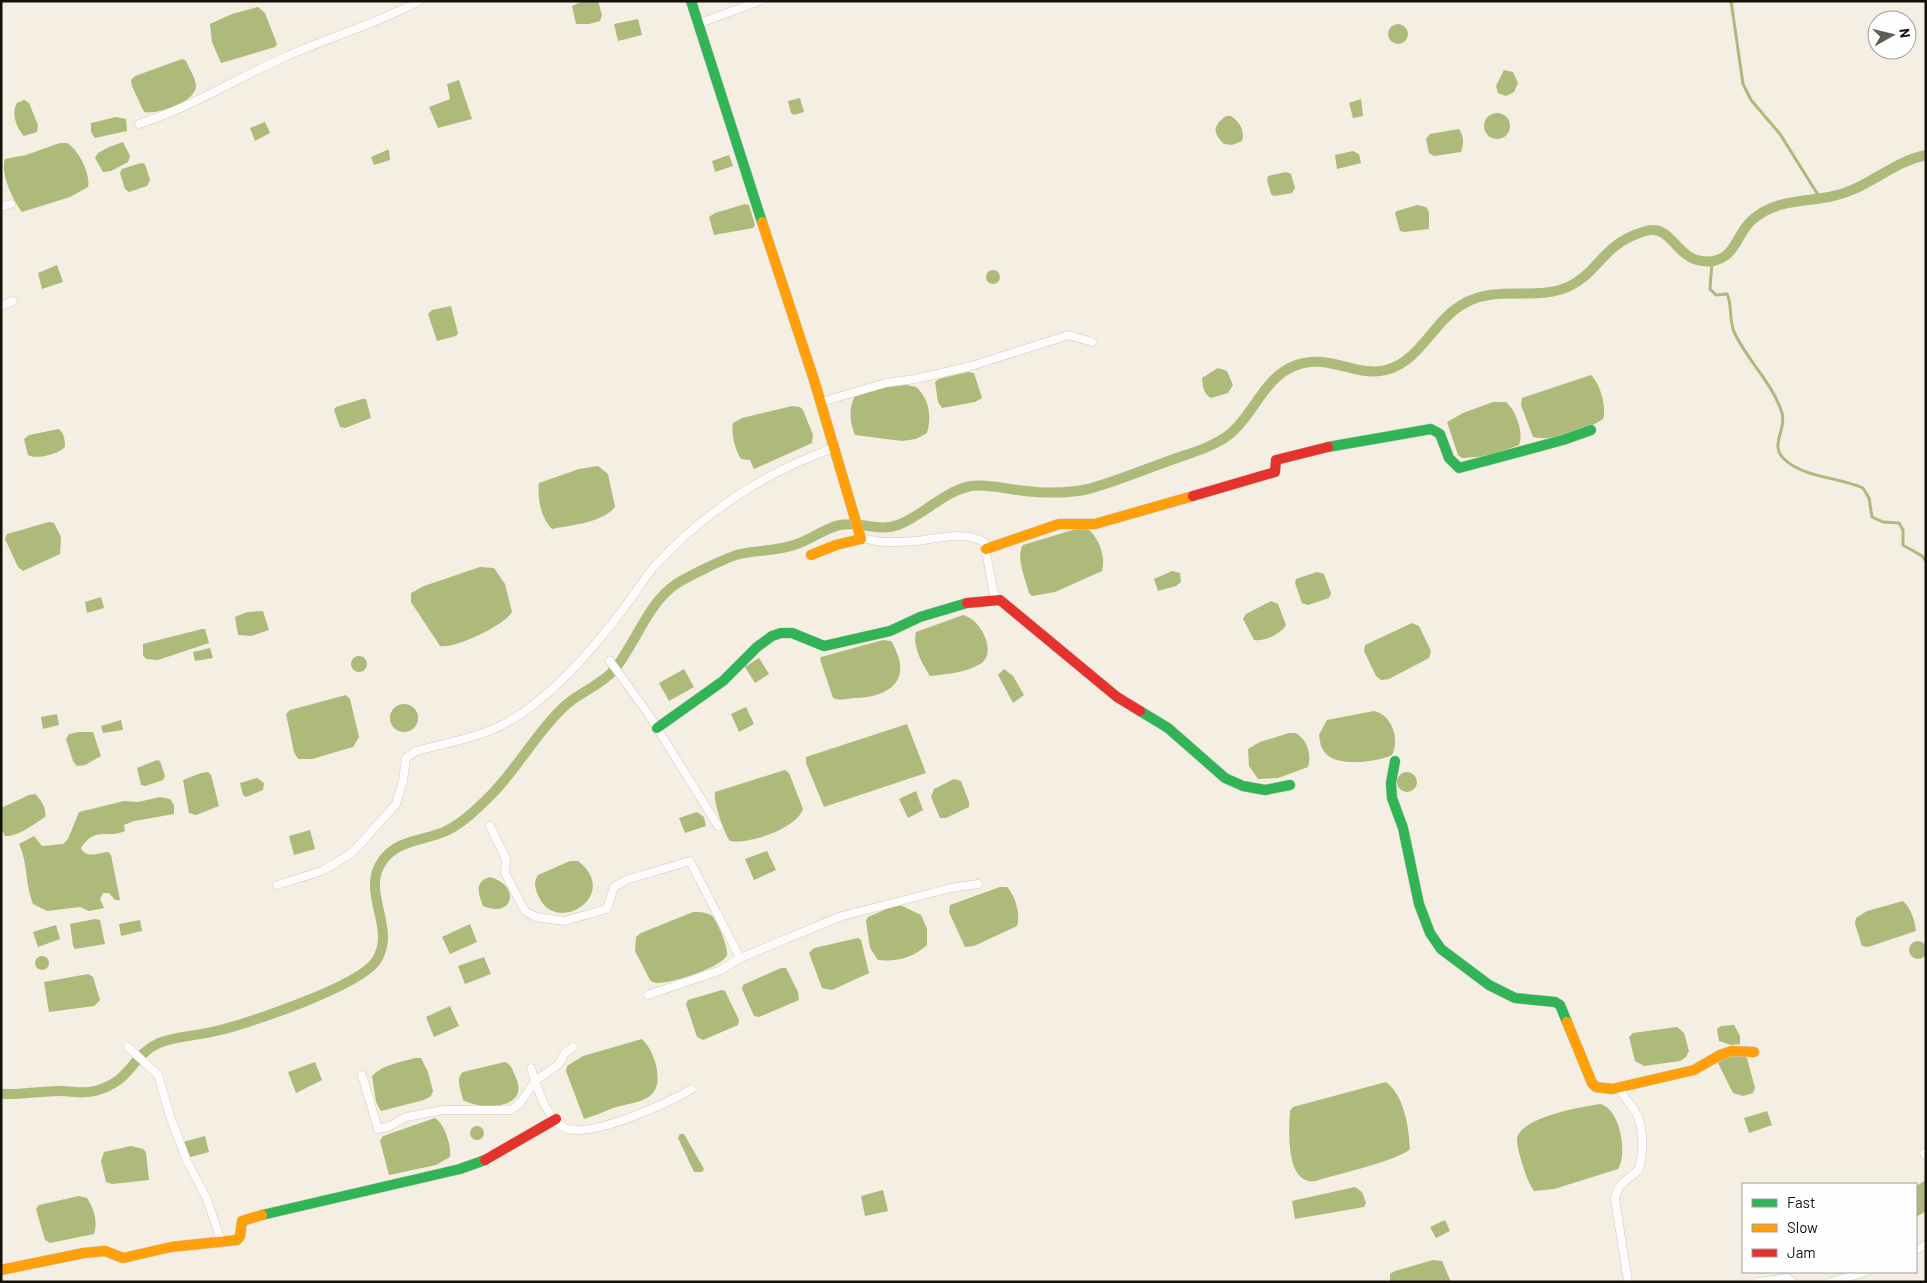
<svg xmlns="http://www.w3.org/2000/svg" width="1927" height="1283" font-family="Barlow,sans-serif">
<style>
.water{fill:#adba79}
.lines{fill:none;stroke-linecap:round;stroke-linejoin:round}
.stream{stroke:#adba79;stroke-width:3}
.canal{stroke:#adba79;stroke-width:10}
.street-casing{stroke:#d0cbc3;stroke-width:9}
.fast-casing{stroke:#d0cbc3;stroke-width:11}
.slow-casing{stroke:#d0cbc3;stroke-width:11}
.jam-casing{stroke:#d0cbc3;stroke-width:11}
.street{stroke:#fdfcfb;stroke-width:8}
.fast{stroke:#30b455;stroke-width:10}
.slow{stroke:#ff9f0a;stroke-width:10}
.jam{stroke:#e5322d;stroke-width:10}
</style>
<rect width="100%" height="100%" fill="#f4eee3"/>
<path class="water" d="M 583,1 L 598,1 L 602,15 L 600,21 L 589,24 L 576,24 L 572,6 Z
M 258,7 L 265,13 L 277,44 L 275,47 L 221,63 L 212,42 L 210,24 L 232,14 Z
M 638,19 L 642,35 L 618,41 L 614,24 Z
M1388 34a10 10 0 1 1 20 0a10 10 0 1 1-20 0Z
M 182,59 L 186,61 C 189,68 196,79 196,86 C 196,102 157,115 144,112 L 132,86 L 131,80 L 135,76 Z
M 1504,70 L 1513,72 L 1518,83 L 1514,92 L 1506,96 L 1498,93 L 1496,86 Z
M 459,80 L 472,119 L 438,128 L 429,107 L 450,99 L 447,84 Z
M 800,98 L 804,112 L 794,115 L 791,113 L 788,101 Z
M 1361,99 L 1363,116 L 1353,118 L 1349,103 Z
M 24,100 L 29,103 L 38,125 L 37,132 L 24,136 C 16,128 11,112 17,103 Z
M1484 126a13 13 0 1 1 26 0a13 13 0 1 1-26 0Z
M 1226,116 L 1231,116 C 1240,123 1245,130 1242,141 L 1232,145 L 1224,144 C 1212,132 1213,126 1226,116 Z
M 116,117 L 126,119 L 127,131 L 95,138 L 91,132 L 91,123 Z
M 265,122 L 270,133 L 255,141 L 250,128 Z
M 1459,129 C 1464,136 1464,144 1461,152 L 1434,156 L 1429,153 L 1426,139 L 1430,134 Z
M 123,142 L 130,156 L 128,162 L 111,171 L 103,172 L 95,158 L 98,153 L 109,147 Z
M 60,143 L 67,143 C 78,149 91,174 88,187 L 70,197 L 22,212 C 13,200 0,174 5,159 L 26,155 Z
M 387,150 L 389,150 L 390,160 L 374,165 L 371,157 Z
M 1353,151 L 1359,154 L 1361,163 L 1337,169 L 1335,155 Z
M 729,155 L 733,166 L 715,172 L 712,161 Z
M 141,163 L 145,164 L 150,180 L 147,186 L 129,192 L 125,189 L 120,173 L 122,169 Z
M 1286,172 L 1291,174 L 1295,188 L 1292,193 L 1274,196 L 1271,194 L 1267,180 L 1268,176 Z
M 745,204 L 749,205 L 755,225 L 753,228 L 714,235 L 709,217 L 715,213 Z
M 1417,205 L 1426,207 L 1429,212 L 1429,229 L 1404,232 L 1400,231 L 1395,213 L 1397,211 Z
M 57,265 L 63,282 L 42,289 L 38,273 Z
M986 277a7 7 0 1 1 14 0a7 7 0 1 1-14 0Z
M 451,306 L 458,333 L 456,336 L 437,341 L 428,314 L 432,310 Z
M 1218,368 L 1227,371 L 1233,385 L 1228,393 L 1211,398 C 1203,393 1203,387 1202,378 Z
M 968,372 L 974,373 L 982,398 L 975,402 L 942,408 L 938,402 L 935,382 L 939,379 Z
M 1591,375 C 1600,383 1607,408 1603,419 C 1586,430 1553,442 1533,437 L 1521,405 L 1522,398 Z
M 907,385 L 916,387 C 929,398 932,417 927,433 L 916,439 L 902,441 L 855,435 C 850,422 848,409 855,396 L 889,386 Z
M 362,399 L 366,399 L 371,418 L 345,428 L 340,427 L 334,410 L 336,407 Z
M 1493,402 L 1506,402 C 1516,411 1524,432 1519,445 L 1489,456 L 1462,458 L 1458,455 L 1447,422 L 1463,413 Z
M 792,406 L 800,407 L 803,410 L 813,435 L 812,443 L 754,469 L 750,460 L 741,459 C 735,449 731,435 733,423 L 742,418 Z
M 59,429 C 64,433 65,440 65,447 C 58,454 37,460 28,455 L 24,439 L 29,435 Z
M 598,466 L 608,474 L 615,507 C 602,523 571,525 552,529 C 541,518 537,498 539,483 L 579,469 Z
M 49,522 L 54,523 L 61,537 L 60,554 L 23,571 L 18,567 L 5,539 L 7,534 Z
M 1087,528 C 1099,538 1106,556 1102,571 L 1055,592 L 1032,596 L 1029,593 C 1026,580 1015,557 1023,545 L 1076,529 Z
M 480,567 L 494,568 L 505,584 L 512,612 C 505,625 455,649 440,646 L 411,602 L 411,593 L 424,586 Z
M 1172,571 L 1180,573 L 1181,582 L 1176,586 L 1158,591 L 1154,579 Z
M 1317,572 L 1324,574 L 1331,593 L 1329,598 L 1308,605 L 1302,603 L 1295,583 L 1296,579 Z
M 101,597 L 104,608 L 87,613 L 85,602 Z
M 1271,601 L 1278,604 L 1286,625 C 1281,634 1264,642 1254,640 L 1243,619 L 1246,614 Z
M 263,611 L 269,630 L 251,636 L 238,635 L 235,617 L 247,612 Z
M 963,615 C 981,619 998,653 980,664 C 965,673 946,674 930,676 C 922,664 912,645 916,632 Z
M 1412,623 L 1419,626 L 1431,651 L 1429,658 L 1389,679 L 1381,680 L 1376,676 L 1364,651 L 1365,645 Z
M 202,629 L 205,629 L 209,643 L 158,660 L 146,659 L 143,655 L 143,644 Z
M 883,640 L 891,641 C 895,647 897,653 899,659 C 907,689 876,698 853,698 C 846,699 840,701 833,698 L 820,659 L 821,657 Z
M 210,648 L 213,658 L 195,661 L 193,652 Z
M351 664a8 8 0 1 1 16 0a8 8 0 1 1-16 0Z
M 759,658 L 769,674 L 755,683 L 745,667 Z
M 684,669 L 694,687 L 669,701 L 659,683 Z
M 1004,669 L 1013,676 L 1024,695 L 1013,703 L 998,675 Z
M 346,695 L 350,699 L 359,737 L 353,747 L 312,759 L 298,759 L 294,752 L 286,714 L 290,710 Z
M390 718a14 14 0 1 1 28 0a14 14 0 1 1-28 0Z
M 746,707 L 754,724 L 739,732 L 731,714 Z
M 1374,711 C 1392,715 1400,739 1392,755 C 1377,762 1339,767 1326,754 C 1321,748 1320,743 1319,735 L 1327,720 Z
M 57,714 L 59,725 L 43,729 L 41,717 Z
M 121,720 L 123,730 L 103,733 L 101,726 Z
M 907,724 L 926,773 L 824,807 L 806,763 L 806,757 Z
M 79,732 L 93,732 L 101,756 L 85,765 L 77,766 L 73,761 L 66,739 L 69,734 Z
M 1289,733 L 1296,733 C 1307,740 1312,754 1308,767 L 1278,778 L 1258,779 L 1249,766 L 1248,749 L 1260,742 Z
M 157,760 L 160,761 L 165,776 L 163,780 L 145,786 L 141,785 L 137,768 Z
M 785,770 L 789,773 L 803,809 C 797,828 749,845 730,841 C 724,833 713,801 715,792 Z
M1397 782a10 10 0 1 1 20 0a10 10 0 1 1-20 0Z
M 201,773 L 208,772 L 211,775 L 219,806 L 196,815 L 189,813 L 183,780 Z
M 257,778 L 264,783 L 263,790 L 246,797 L 243,795 L 240,783 Z
M 954,779 L 961,781 L 969,802 L 969,807 L 946,818 L 940,818 L 931,797 L 934,789 Z
M 916,791 L 923,810 L 908,818 L 899,799 Z
M 35,794 C 41,799 47,810 45,817 C 34,824 18,837 5,836 L 1,828 L 1,808 L 29,795 Z
M 160,797 L 170,799 L 174,805 L 174,814 L 134,821 L 124,825 L 125,831 C 106,839 95,826 81,848 C 86,859 98,853 108,852 L 111,855 L 120,900 L 115,900 L 109,893 L 103,893 L 100,899 L 104,908 L 89,911 L 80,907 L 47,911 L 33,904 C 25,885 28,863 19,844 L 34,836 L 42,846 L 63,844 L 68,839 L 79,812 L 124,801 L 138,802 Z
M 697,812 L 704,817 L 706,826 L 685,833 L 679,818 Z
M 310,830 L 315,849 L 294,855 L 289,836 Z
M 767,851 L 776,870 L 754,880 L 745,859 Z
M 570,861 L 578,861 C 622,895 556,936 539,897 C 535,889 533,883 538,875 Z
M 490,877 C 521,886 514,919 483,906 C 478,893 474,882 490,877 Z
M 1000,887 L 1007,887 C 1015,895 1021,915 1017,926 L 974,946 L 965,947 L 949,912 L 950,905 Z
M 1903,901 C 1911,908 1915,921 1916,931 L 1868,947 L 1862,946 L 1855,924 L 1856,918 L 1867,911 Z
M 898,904 L 921,915 L 927,929 L 927,945 C 913,958 896,962 878,960 L 870,948 L 866,921 L 868,917 Z
M 693,912 C 700,912 707,912 712,916 C 717,920 729,949 727,955 C 723,967 669,984 657,983 C 656,983 650,981 650,980 L 635,951 L 636,937 L 641,933 Z
M 95,919 L 100,920 L 105,944 L 75,949 L 73,946 L 70,924 Z
M 140,920 L 142,931 L 121,936 L 119,924 Z
M 470,924 L 477,942 L 450,954 L 442,937 Z
M 56,925 L 60,939 L 38,947 L 33,932 Z
M 858,938 L 861,940 L 869,973 L 832,990 L 822,988 L 809,953 L 814,948 Z
M1909 950a9 9 0 1 1 18 0a9 9 0 1 1-18 0Z
M35 963a7 7 0 1 1 14 0a7 7 0 1 1-14 0Z
M 484,957 L 491,974 L 465,984 L 458,966 Z
M 781,968 L 786,968 L 798,992 L 799,1000 L 759,1017 L 754,1016 L 742,989 L 743,985 Z
M 88,974 L 93,977 L 100,1000 L 94,1006 L 49,1012 L 44,982 Z
M 722,990 L 725,991 L 739,1020 L 738,1025 L 703,1040 L 697,1037 L 686,1004 L 688,1000 Z
M 450,1006 L 459,1026 L 434,1037 L 426,1017 Z
M 1734,1025 L 1740,1036 L 1740,1044 L 1731,1045 L 1719,1041 L 1717,1029 L 1721,1026 Z
M 1677,1027 L 1684,1033 L 1689,1051 L 1686,1057 L 1680,1061 L 1644,1066 L 1635,1061 L 1629,1037 L 1633,1033 Z
M 642,1039 C 650,1047 656,1060 657,1071 C 662,1103 635,1101 613,1108 C 603,1112 594,1116 584,1119 L 566,1071 L 567,1066 L 583,1056 Z
M 1741,1055 L 1747,1058 L 1755,1088 L 1753,1093 L 1743,1096 L 1733,1093 L 1718,1063 L 1725,1057 Z
M 415,1058 L 421,1058 L 428,1072 L 433,1091 L 431,1096 L 424,1100 L 381,1111 L 376,1102 L 372,1076 C 382,1065 401,1062 415,1058 Z
M 315,1062 L 322,1080 L 296,1093 L 288,1072 Z
M 505,1062 C 512,1065 513,1071 516,1078 C 530,1109 482,1111 463,1100 C 461,1090 455,1079 463,1072 Z
M 1386,1082 C 1404,1095 1409,1127 1410,1149 C 1398,1161 1336,1174 1316,1181 C 1285,1186 1289,1130 1290,1111 L 1293,1107 Z
M 1600,1104 C 1620,1108 1628,1154 1618,1169 L 1554,1189 L 1534,1191 C 1528,1182 1525,1173 1522,1163 C 1520,1156 1517,1146 1517,1139 C 1520,1117 1582,1107 1600,1104 Z
M 1767,1111 L 1772,1125 L 1749,1133 L 1744,1118 Z
M 435,1118 C 444,1123 452,1146 450,1157 L 436,1165 L 389,1175 L 380,1141 L 383,1136 Z
M470 1133a7 7 0 1 1 14 0a7 7 0 1 1-14 0Z
M 680,1134 L 684,1134 L 704,1169 L 702,1172 L 694,1172 L 678,1138 Z
M 205,1136 L 209,1152 L 187,1158 L 183,1142 Z
M 131,1146 L 143,1149 L 146,1152 L 149,1180 L 112,1184 L 106,1182 L 101,1161 L 104,1152 Z
M 1926,1180 L 1926,1211 L 1916,1217 L 1916,1186 Z
M 1355,1187 L 1362,1192 L 1366,1203 L 1364,1207 L 1295,1219 L 1292,1201 Z
M 883,1190 L 888,1211 L 865,1216 L 861,1196 Z
M 79,1196 L 87,1198 C 94,1209 98,1221 94,1234 L 50,1243 L 45,1240 L 36,1209 L 39,1205 Z
M 1445,1220 L 1450,1231 L 1436,1238 L 1430,1227 Z
M 1433,1260 L 1442,1261 L 1451,1282 L 1390,1282 L 1390,1274 L 1395,1271 Z"/>
<g class="lines">
<path class="stream" d="M 1731,1 L 1743,84 L 1751,100 L 1780,134 L 1820,198
M 1712,261 L 1710,289 L 1716,295 L 1727,294 C 1733,306 1728,320 1735,334 C 1748,361 1773,384 1782,413 C 1787,430 1769,445 1784,459 C 1804,478 1839,477 1863,488 L 1869,498 L 1872,517 L 1883,522 L 1899,523 L 1903,530 L 1903,545 L 1922,556 L 1926,561"/>
<path class="canal" d="M 1,1094 C 21,1095 40,1091 60,1091 C 72,1091 83,1094 95,1091 C 133,1081 130,1056 159,1043 C 177,1036 196,1036 216,1031 C 249,1023 358,987 376,961 C 398,928 359,892 383,860 C 399,839 424,841 446,831 C 463,823 479,807 492,794 C 519,766 538,730 567,704 C 582,691 601,685 614,670 C 636,643 647,604 676,584 C 687,577 727,557 740,554 C 759,550 778,551 797,544 C 812,539 825,528 840,525 C 860,521 879,532 898,525 C 924,515 944,491 971,486 C 986,484 1002,488 1017,490 C 1039,493 1066,494 1088,489 C 1114,482 1140,471 1166,462 C 1187,454 1212,448 1230,434 C 1254,414 1264,378 1294,366 C 1329,352 1356,378 1386,370 C 1421,361 1434,319 1465,303 C 1498,285 1535,301 1568,287 C 1595,275 1603,248 1632,236 C 1637,234 1648,229 1654,230 C 1675,231 1679,266 1713,261 C 1736,257 1737,233 1752,220 C 1781,194 1819,205 1852,190 C 1878,179 1897,161 1926,155"/>
<defs>
<path id="street" d="M 697,24 L 760,1
M 139,124 C 190,108 235,79 285,57 C 329,37 377,24 419,1
M 1,207 L 11,204
M 1,306 L 13,301
M 821,402 L 886,383 L 915,379 L 968,367 L 1069,335 L 1092,342
M 861,539 C 869,538 875,542 884,542 C 894,542 905,542 915,541 C 937,539 963,530 984,542 L 995,599
M 610,661 L 649,715 L 718,826
M 490,826 L 506,859 L 505,873 L 525,911 L 536,917 L 564,921 L 607,909 L 614,887 L 626,880 L 690,861 L 740,958
M 277,885 L 322,871 L 352,853 L 396,804 L 403,781 L 406,758 L 416,751 C 445,743 479,738 506,723 C 551,698 594,648 624,608 C 634,595 643,580 653,568 C 703,513 765,472 834,448
M 648,995 L 721,970 L 740,958 L 842,916 L 951,888 L 978,884
M 128,1047 L 158,1075 L 171,1119 L 187,1161 L 206,1197 L 222,1243
M 531,1068 C 537,1087 544,1113 561,1126 C 584,1143 669,1102 692,1089
M 362,1075 L 378,1129 L 388,1127 L 406,1117 L 443,1110 L 511,1110 L 520,1103 L 535,1081 L 559,1064 L 565,1053 L 573,1047
M 1620,1087 C 1623,1099 1634,1106 1638,1117 C 1644,1132 1643,1154 1639,1169 C 1629,1180 1617,1183 1615,1199 L 1628,1282
M 1924,1153 L 1926,1156
M 1916,1250 L 1926,1245
M 1758,1282 L 1787,1278 L 1793,1282
M 1831,1282 L 1865,1272"/>
<path id="fast" d="M 691,1 L 762,222
M 1328,447 L 1431,429 L 1440,434 L 1449,458 L 1459,468 L 1563,440 L 1591,430
M 1140,711 L 1168,728 L 1225,778 L 1243,786 L 1265,790 L 1290,785
M 657,728 L 723,681 L 757,647 L 772,636 L 781,633 L 792,633 L 824,646 L 890,631 L 920,617 L 967,603
M 1395,761 L 1391,783 L 1392,798 L 1403,828 L 1419,904 L 1430,933 L 1441,949 L 1489,985 L 1515,998 L 1555,1002 L 1560,1005 L 1567,1022
M 262,1215 L 460,1169 L 485,1160"/>
<path id="slow" d="M 762,222 L 814,380 L 861,539 L 836,545 L 811,555
M 986,549 L 1059,524 L 1095,524 L 1193,496
M 1567,1022 L 1592,1083 L 1596,1087 L 1612,1089 L 1694,1070 L 1720,1055 L 1732,1051 L 1754,1052
M 1,1270 L 84,1253 L 105,1251 L 123,1258 L 171,1247 L 237,1240 L 240,1236 L 242,1221 L 262,1215"/>
<path id="jam" d="M 1193,496 L 1275,472 L 1276,460 L 1328,447
M 967,603 L 1000,600 L 1117,697 L 1140,711
M 485,1160 L 556,1119"/>
</defs>
<use href="#street" class="street-casing"/>
<use href="#fast" class="fast-casing"/>
<use href="#slow" class="slow-casing"/>
<use href="#jam" class="jam-casing"/>
<use href="#street" class="street"/>
<use href="#fast" class="fast"/>
<use href="#slow" class="slow"/>
<use href="#jam" class="jam"/>
</g>
<rect width="1927" height="1283" fill="none" stroke="#14110b" stroke-width="5"/>
<rect x="1742" y="1183" width="175" height="90" fill="#fefefe" stroke="#a09f9d"/>
<rect x="1752" y="1199" width="25" height="8" fill="#30b455" stroke="#a09f9d"/>
<text x="1787" y="1208" font-size="15" fill="#14110b">Fast</text>
<rect x="1752" y="1224" width="25" height="8" fill="#ff9f0a" stroke="#a09f9d"/>
<text x="1787" y="1233" font-size="15" fill="#14110b">Slow</text>
<rect x="1752" y="1249" width="25" height="8" fill="#e5322d" stroke="#a09f9d"/>
<text x="1787" y="1258" font-size="15" fill="#14110b">Jam</text>
<g transform="translate(1892 35) rotate(82)"><circle r="24" fill="#fefefe" stroke="#a09f9d"/>
<path d="M0-4L9 19L0 12L-9 19Z" fill="#625e57"/>
<text y="-8" font-size="14" font-weight="bold" text-anchor="middle" fill="#14110b">N</text>
</g>
</svg>
